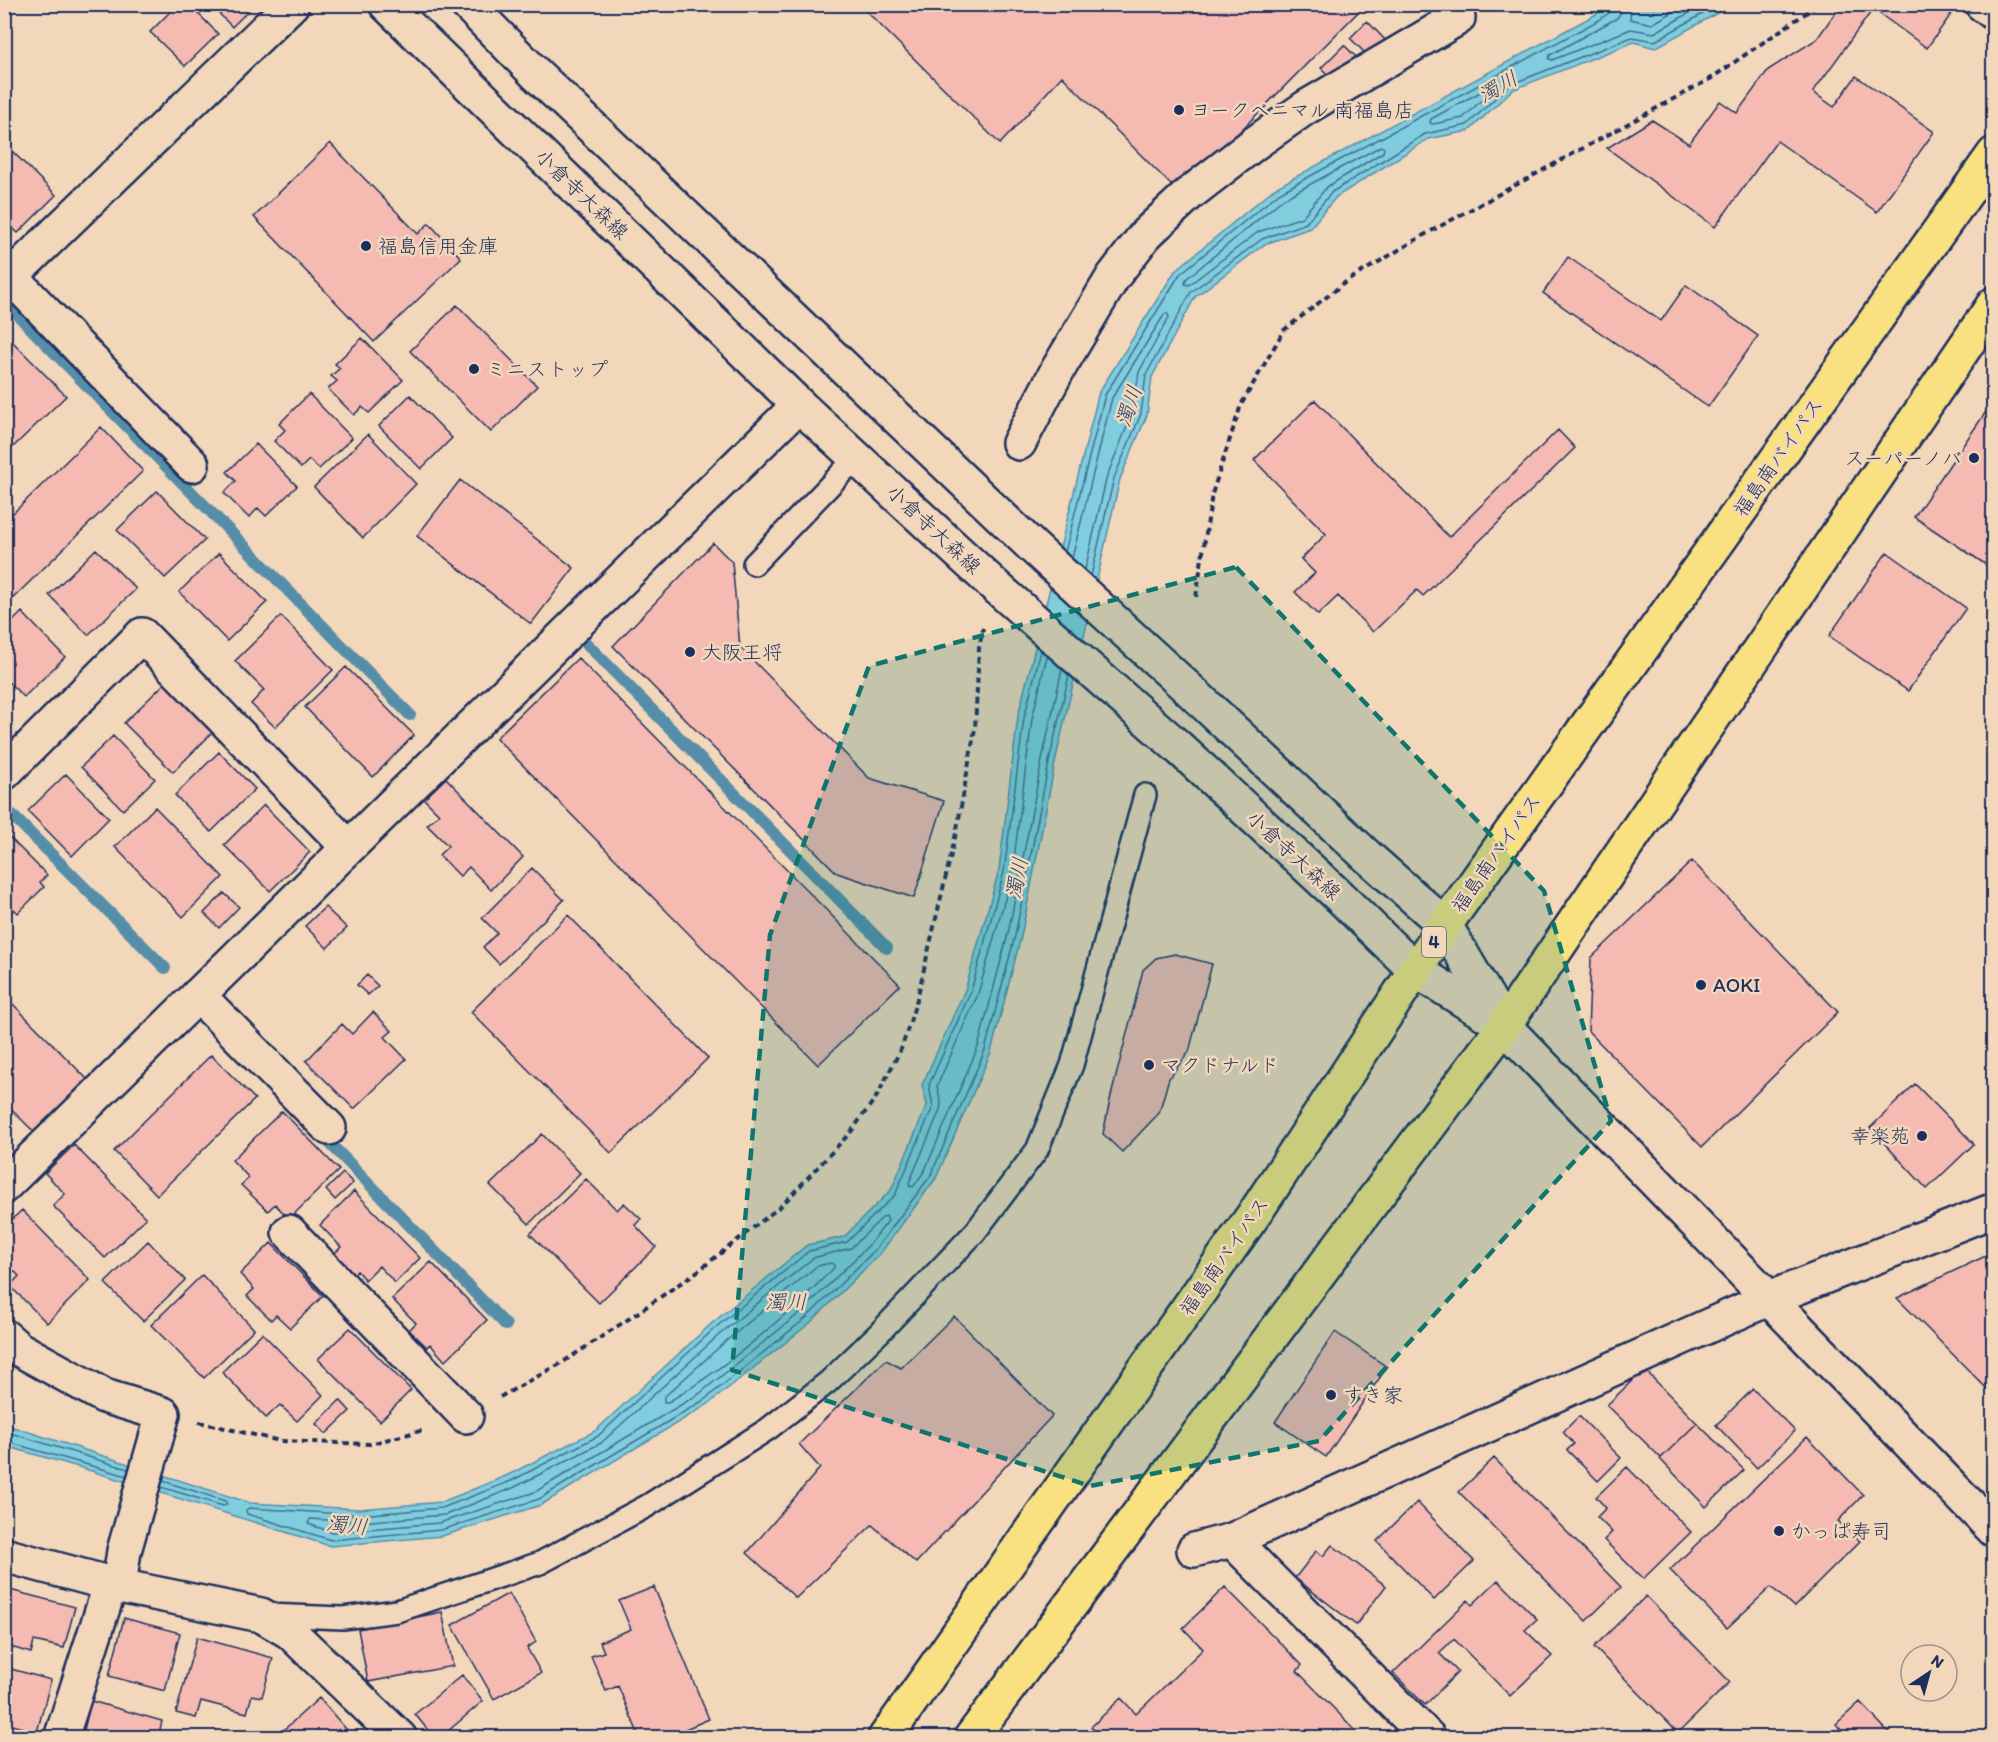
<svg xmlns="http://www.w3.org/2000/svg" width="1998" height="1742" font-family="Itim,'Klee One',sans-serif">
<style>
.water{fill:#7fcddd;stroke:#578eaa;stroke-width:1.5}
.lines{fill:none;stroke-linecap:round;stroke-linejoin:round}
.shore{stroke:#436e91;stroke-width:1.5}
.stream{stroke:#578eaa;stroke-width:12}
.building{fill:#f5bab1;stroke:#1b2f5e;stroke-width:1.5}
.service-casing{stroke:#1b2f5e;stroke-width:26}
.minor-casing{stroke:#1b2f5e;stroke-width:38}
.tertiary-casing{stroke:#1b2f5e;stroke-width:38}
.trunk-casing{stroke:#1b2f5e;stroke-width:38}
.path{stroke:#1b2f5e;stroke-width:4;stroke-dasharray:6 4.5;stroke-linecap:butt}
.service{stroke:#f3d7ba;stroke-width:21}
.minor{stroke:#f3d7ba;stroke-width:33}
.tertiary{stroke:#f3d7ba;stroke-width:33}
.trunk{stroke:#f9e181;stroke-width:33}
.marked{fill:#0f766e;fill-opacity:0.2;stroke:#0f766e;stroke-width:4.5;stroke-dasharray:12 8;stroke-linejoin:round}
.poi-dot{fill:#1b2f5e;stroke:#f3d7ba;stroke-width:2}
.labels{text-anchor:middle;stroke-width:5;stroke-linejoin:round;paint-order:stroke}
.shield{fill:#f3d7ba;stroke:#5c617a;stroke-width:1.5}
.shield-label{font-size:18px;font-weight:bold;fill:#1b2f5e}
.poi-label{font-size:20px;fill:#1b2f5e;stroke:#f3d7ba;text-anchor:start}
.street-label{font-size:20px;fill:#1b2f5e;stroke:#f3d7ba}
.water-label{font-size:21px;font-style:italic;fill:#2a4771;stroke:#f3d7ba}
</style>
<rect width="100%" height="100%" fill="#f3d7ba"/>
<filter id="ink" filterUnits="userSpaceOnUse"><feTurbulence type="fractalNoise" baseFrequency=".0167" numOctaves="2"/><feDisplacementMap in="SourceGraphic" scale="12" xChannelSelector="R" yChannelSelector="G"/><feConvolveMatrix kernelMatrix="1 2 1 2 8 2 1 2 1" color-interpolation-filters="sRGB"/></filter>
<g filter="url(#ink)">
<path class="water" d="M 1613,5 L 1732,5 L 1655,48 L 1634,42 L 1512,90 L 1469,131 L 1428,139 L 1336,197 L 1310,228 L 1265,244 L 1195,297 L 1152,377 L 1147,415 L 1120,479 L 1056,758 L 1021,937 L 991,1052 L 936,1178 L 880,1254 L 810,1323 L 707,1405 L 541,1505 L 442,1536 L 330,1546 L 82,1468 L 5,1446 L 4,1424 L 250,1503 L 359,1509 L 442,1502 L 508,1475 L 595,1431 L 711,1324 L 807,1245 L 844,1237 L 891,1190 L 927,1105 L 922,1085 L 965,990 L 999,870 L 1018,716 L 1099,392 L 1175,271 L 1275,188 Z"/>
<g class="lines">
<path class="shore" d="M 1622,4 L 1621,12 L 1617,18 L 1550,55 L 1549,59 L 1552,60 L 1631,29 L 1654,33 L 1705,4
M 1631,4 L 1630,19 L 1652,24 L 1687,4
M 1484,90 L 1488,91 L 1488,94 L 1463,118 L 1433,124 L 1430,123 L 1431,119 Z
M 1381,146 L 1384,148 L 1383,152 L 1327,187 L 1302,217 L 1258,232 L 1189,285 L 1185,284 L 1186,279 L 1283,199 Z
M 1065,552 L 1105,395 L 1180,274 L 1279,193 L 1597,21 L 1612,11 L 1614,4
M 1072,558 L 1112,398 L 1164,315 L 1167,313 L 1169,317 L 1139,372 L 1133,412 L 1107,476 L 1085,570
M 1091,576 L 1114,478 L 1141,414 L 1146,375 L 1191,292 L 1262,239 L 1306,223 L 1332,192 L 1425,134 L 1467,125 L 1509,85 L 1632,37 L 1655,41 L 1720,4
M 1041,650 L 1024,718 L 1004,872 L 971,991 L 929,1085 L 933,1107 L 895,1195 L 847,1242 L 809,1251 L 715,1328 L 598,1436 L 511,1481 L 442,1508 L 359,1515 L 249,1508 L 246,1510 L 247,1514 L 331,1540 L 441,1530 L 539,1499 L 704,1400 L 806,1318 L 875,1250 L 931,1175 L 985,1050 L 1015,936 L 1050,757 L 1069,675
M 1047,656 L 1032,719 L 1012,874 L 978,994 L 937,1086 L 941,1103 L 940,1110 L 909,1183 L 910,1187 L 914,1186 L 925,1170 L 978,1047 L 1008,934 L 1043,755 L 1062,669
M 886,1216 L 888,1221 L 869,1245 L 801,1312 L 699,1394 L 535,1492 L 439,1523 L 332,1532 L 308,1524 L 310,1519 L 359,1522 L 445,1515 L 513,1488 L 601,1443 L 720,1334 L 813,1258 L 851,1248 L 883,1217 Z
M 831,1263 L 834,1265 L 834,1268 C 786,1316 726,1368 668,1402 L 664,1402 L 664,1397 L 726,1341 L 817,1266 Z
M 4,1431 L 128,1469
M 4,1441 L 127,1476
M 161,1487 L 223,1506 L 227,1504 L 225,1501 L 163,1481"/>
<path class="stream" d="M 6,303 L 410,715
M 578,635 L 887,948
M 4,807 L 165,968
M 319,1132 L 506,1325"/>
</g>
<path class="building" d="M 178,4 L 189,4 L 218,34 L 185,66 L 150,32 Z
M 210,4 L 255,4 L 232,27 Z
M 859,4 L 1366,4 L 1179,193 L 1062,76 L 1000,144 Z
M 1841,4 L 1954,4 L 1957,6 L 1927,48 L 1873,9 L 1813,92 L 1834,107 L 1856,76 L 1934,132 L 1877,212 L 1777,141 L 1715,227 L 1607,148 L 1652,120 L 1689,144 L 1720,101 L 1737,113 L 1768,70 L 1817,39 Z
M 1367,21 L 1389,44 L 1373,61 L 1350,38 Z
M 1344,45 L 1361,62 L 1338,85 L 1321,68 Z
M 4,143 L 56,195 L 18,233 L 4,220 Z
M 330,143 L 418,234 L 429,223 L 461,258 L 374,342 L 254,217 Z
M 1568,257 L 1661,321 L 1686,285 L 1758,336 L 1708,407 L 1543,293 Z
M 457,305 L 537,386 L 491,432 L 410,351 Z
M 4,333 L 66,396 L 12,448 L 4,441 Z
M 362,338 L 403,380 L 369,413 L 362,407 L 354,415 L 328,389 L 337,381 L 331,376 L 340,368 L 335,364 Z
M 309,394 L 352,438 L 319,469 L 309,460 L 301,468 L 274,441 L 285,430 L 279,424 Z
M 410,395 L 452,438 L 421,469 L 379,426 Z
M 1315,400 L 1449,537 L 1558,430 L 1575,448 L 1423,596 L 1417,590 L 1373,632 L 1338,596 L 1318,615 L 1295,592 L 1315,573 L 1301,559 L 1326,534 L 1254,460 Z
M 1994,400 L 1994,570 L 1914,517 Z
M 101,427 L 143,471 L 4,607 L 4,522 Z
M 368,434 L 416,484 L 363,538 L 314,487 Z
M 256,444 L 297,486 L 266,516 L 258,508 L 249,518 L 224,493 L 236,481 L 227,472 Z
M 460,480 L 574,568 L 531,624 L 417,536 Z
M 157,491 L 205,540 L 165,578 L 117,530 Z
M 713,543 L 732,562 L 740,647 L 869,778 L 944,801 L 914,898 L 837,873 L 613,646 Z
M 96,549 L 136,589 L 88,635 L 49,595 Z
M 1887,552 L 1966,608 L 1908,691 L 1829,636 Z
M 219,553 L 267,602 L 227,641 L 179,592 Z
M 22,612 L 65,657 L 24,697 L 4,678 L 4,630 Z
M 281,616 L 333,670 L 275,727 L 251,704 L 264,690 L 235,661 Z
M 578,658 L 900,985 L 818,1065 L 496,738 Z
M 346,667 L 414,735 L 373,777 L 305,707 Z
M 165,683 L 213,732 L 173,772 L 124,723 Z
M 113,736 L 155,779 L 123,810 L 81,767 Z
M 219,752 L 255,789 L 211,832 L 175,795 Z
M 66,774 L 109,818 L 72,856 L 28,811 Z
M 446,778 L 523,857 L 491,890 L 469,867 L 460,876 L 439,855 L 448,846 L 427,825 L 439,814 L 424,799 Z
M 264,805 L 310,852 L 270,891 L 224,845 Z
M 155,807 L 223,877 L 183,917 L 115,847 Z
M 4,832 L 47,875 L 40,882 L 44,887 L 18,913 L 14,909 L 8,915 L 4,911 Z
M 1692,861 L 1838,1012 L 1702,1147 L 1588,1031 L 1591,958 Z
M 532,868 L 564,900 L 499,964 L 483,947 L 497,933 L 482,918 Z
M 224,893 L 239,907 L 219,928 L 204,913 Z
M 325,907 L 347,928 L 327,948 L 305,926 Z
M 568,915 L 708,1058 L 611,1153 L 471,1012 Z
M 1175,954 L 1212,964 L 1189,1052 L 1169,1078 L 1159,1113 L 1122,1152 L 1103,1134 L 1110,1100 L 1143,970 L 1156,958 Z
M 367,975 L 378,986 L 368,995 L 357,985 Z
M 4,995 L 87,1079 L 34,1132 L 4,1102 Z
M 373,1012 L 392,1031 L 385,1037 L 406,1059 L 354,1109 L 306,1061 L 342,1024 L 352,1034 Z
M 211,1055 L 255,1099 L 157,1195 L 114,1151 Z
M 1915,1084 L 1974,1144 L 1927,1189 L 1870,1128 Z
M 282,1111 L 339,1170 L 289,1219 L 275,1204 L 268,1211 L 241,1185 L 249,1178 L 232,1160 Z
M 542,1134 L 580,1173 L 529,1224 L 490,1185 Z
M 74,1145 L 146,1218 L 105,1258 L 53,1206 L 65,1194 L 45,1173 Z
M 343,1173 L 353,1183 L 335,1200 L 326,1190 Z
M 586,1179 L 617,1210 L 624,1203 L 641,1219 L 635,1225 L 656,1247 L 599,1303 L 530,1234 Z
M 354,1191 L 420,1258 L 395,1283 L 379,1266 L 365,1280 L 357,1271 L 353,1276 L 333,1255 L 341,1247 L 320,1225 Z
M 22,1210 L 90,1280 L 47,1323 L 10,1286 L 19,1276 L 4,1261 L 4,1223 L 6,1225 Z
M 148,1241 L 185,1280 L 143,1321 L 105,1283 Z
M 271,1243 L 323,1296 L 290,1328 L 276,1315 L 271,1320 L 247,1296 L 254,1289 L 240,1274 Z
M 1994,1252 L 1994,1396 L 1897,1298 Z
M 431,1262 L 487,1320 L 445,1361 L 430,1344 L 427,1347 L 409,1330 L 416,1323 L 392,1299 Z
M 202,1275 L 254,1329 L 204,1378 L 151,1325 Z
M 954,1316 L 1052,1416 L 916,1563 L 872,1525 L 796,1598 L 747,1553 L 820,1468 L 799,1444 L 886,1360 L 901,1368 Z
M 350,1328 L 411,1390 L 380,1421 L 318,1359 Z
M 1335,1332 L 1387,1367 L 1326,1457 L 1275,1422 Z
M 262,1333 L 323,1395 L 297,1421 L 280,1405 L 266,1418 L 222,1372 Z
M 1644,1369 L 1697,1423 L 1661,1458 L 1607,1405 Z
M 1753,1389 L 1795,1431 L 1757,1468 L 1716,1425 Z
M 340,1400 L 350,1411 L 326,1434 L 316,1424 Z
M 1579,1416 L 1621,1458 L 1598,1481 L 1567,1450 L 1574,1444 L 1563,1432 Z
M 1697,1423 L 1744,1470 L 1706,1507 L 1660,1459 Z
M 1807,1437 L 1863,1495 L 1838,1521 L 1860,1541 L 1794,1607 L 1771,1587 L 1727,1628 L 1670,1570 Z
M 1494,1458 L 1621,1587 L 1586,1621 L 1459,1492 Z
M 1627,1467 L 1691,1532 L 1643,1579 L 1604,1540 L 1612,1532 L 1597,1517 L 1606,1508 L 1596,1497 Z
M 1417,1502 L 1474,1561 L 1434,1600 L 1377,1541 Z
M 1332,1545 L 1386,1586 L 1356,1625 L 1295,1578 L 1316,1551 L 1323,1556 Z
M 1498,1580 L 1537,1619 L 1525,1630 L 1552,1656 L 1510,1696 L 1454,1639 L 1439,1653 L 1458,1672 L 1425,1705 L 1393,1673 L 1468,1600 L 1472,1605 Z
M 654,1587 L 709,1719 L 664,1738 L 660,1731 L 640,1738 L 618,1686 L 606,1691 L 591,1656 L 604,1652 L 600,1642 L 631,1629 L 619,1601 Z
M 1225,1587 L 1302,1665 L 1297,1671 L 1363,1738 L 1102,1738 L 1091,1727 L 1121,1698 L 1136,1714 L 1203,1649 L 1183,1628 Z
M 6,1589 L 75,1607 L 64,1648 L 34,1641 L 31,1653 L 4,1645 Z
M 509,1593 L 536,1642 L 527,1648 L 541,1673 L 494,1699 L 452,1625 Z
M 1646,1596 L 1730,1682 L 1678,1733 L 1594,1647 Z
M 442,1612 L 453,1666 L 368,1682 L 358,1629 Z
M 124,1618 L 180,1633 L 165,1691 L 109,1676 Z
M 197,1637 L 273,1658 L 262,1697 L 252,1695 L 247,1713 L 201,1701 L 196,1718 L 176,1713 Z
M 4,1667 L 51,1680 L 37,1732 L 4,1723 Z
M 462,1675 L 483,1701 L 440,1738 L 434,1738 L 415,1714 Z
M 319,1698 L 354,1738 L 279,1738 L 277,1736 Z
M 91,1701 L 162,1721 L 158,1738 L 82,1738 Z
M 1860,1702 L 1894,1738 L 1849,1738 L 1836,1724 Z"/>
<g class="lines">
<defs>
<path id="service" d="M 754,564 L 856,458
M 267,1615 L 343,1618 L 397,1611 L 540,1563 L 647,1506 L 768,1429 L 828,1382 L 880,1332 L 975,1232 L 1037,1150 L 1072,1065 L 1145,795"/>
<path id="minor" d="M 1982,4 L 1994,13
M 11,277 L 192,465
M 4,283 L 292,4
M 1019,443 L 1057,371 L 1113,277 L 1146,234 L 1189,194 L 1255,143 L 1305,108 L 1458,18 L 1446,4
M 4,773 L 142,635 L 348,847
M 198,995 L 329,1128
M 4,1186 L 799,405
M 289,1232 L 466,1416
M 4,1336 L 19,1349 L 104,1396 L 163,1414 L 124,1551 L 119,1586
M 1232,1540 L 1429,1738
M 1194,1550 L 1232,1540 L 1768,1299 L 1994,1210
M 4,1555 L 119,1586 L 261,1615 L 290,1632 L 400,1738
M 61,1738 L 111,1583"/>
<path id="tertiary" d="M 386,4 L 799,405 L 993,584 L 1177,746 L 1341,898 L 1415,970 L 1500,1023
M 467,4 L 535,73 L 1034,548 L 1193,693 L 1368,857 L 1445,925 L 1504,1026 L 1994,1530"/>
<path id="trunk" d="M 885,1738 L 1257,1210 L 1445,925 L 1994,154
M 971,1738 L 1504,1026 L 1994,304"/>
</defs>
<use href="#service" class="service-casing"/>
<use href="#minor" class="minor-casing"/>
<use href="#tertiary" class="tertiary-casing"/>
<use href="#trunk" class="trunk-casing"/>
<path class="path" d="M 1196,597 L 1212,494 L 1241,405 L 1284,330 L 1347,281 L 1424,235 L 1710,79 L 1819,4
M 500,1397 L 560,1364 L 630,1318 L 698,1271 L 782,1205 L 850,1133 L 877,1096 L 902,1047 L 917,999 L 957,829 L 975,729 L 979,648 L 983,628
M 199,1422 L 280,1441 L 370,1444 L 424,1430"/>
<use href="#service" class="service"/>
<use href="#minor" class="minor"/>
<use href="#tertiary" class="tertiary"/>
<use href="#trunk" class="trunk"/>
</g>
</g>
<path class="marked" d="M 1236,567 L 1544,891 L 1611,1121 L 1319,1441 L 1090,1486 L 732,1370 L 770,935 L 869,666 Z"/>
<g class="poi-dot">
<circle cx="1179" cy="110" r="6"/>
<circle cx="366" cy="246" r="6"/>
<circle cx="474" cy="369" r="6"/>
<circle cx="1974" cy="458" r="6"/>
<circle cx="690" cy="652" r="6"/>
<circle cx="1701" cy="985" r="6"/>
<circle cx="1149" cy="1065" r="6"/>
<circle cx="1922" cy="1136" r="6"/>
<circle cx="1331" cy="1395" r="6"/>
<circle cx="1779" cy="1531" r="6"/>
</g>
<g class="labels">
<rect class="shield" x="1422" y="927" width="24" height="30" rx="4.5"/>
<g class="shield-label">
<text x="1434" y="948">4</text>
</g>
<g class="poi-label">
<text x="1191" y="117">ヨークベニマル 南福島店</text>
<text x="378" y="253">福島信用金庫</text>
<text x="486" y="376">ミニストップ</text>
<text x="1962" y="465" text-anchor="end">スーパーノバ</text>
<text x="702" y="659">大阪王将</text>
<text x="1713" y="992">AOKI</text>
<text x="1161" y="1072">マクドナルド</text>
<text x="1910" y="1143" text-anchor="end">幸楽苑</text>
<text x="1343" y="1402">すき家</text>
<text x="1791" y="1538">かっぱ寿司</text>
</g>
<g class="street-label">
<text transform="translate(582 194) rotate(44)" y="7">小倉寺大森線</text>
<text transform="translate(1778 457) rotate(-55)" y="7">福島南バイパス</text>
<text transform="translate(934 529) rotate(43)" y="7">小倉寺大森線</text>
<text transform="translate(1496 853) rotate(-55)" y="7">福島南バイパス</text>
<text transform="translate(1294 855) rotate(43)" y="7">小倉寺大森線</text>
<text transform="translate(1224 1256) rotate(-55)" y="7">福島南バイパス</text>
</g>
<g class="water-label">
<text transform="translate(1498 87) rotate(-30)" y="7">濁川</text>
<text transform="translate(1129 406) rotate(-71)" y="7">濁川</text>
<text transform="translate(1017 878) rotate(-79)" y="7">濁川</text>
<text x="786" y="1309">濁川</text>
<text transform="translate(347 1525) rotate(6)" y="7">濁川</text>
</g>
</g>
<rect width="1998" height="1742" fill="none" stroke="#f3d7ba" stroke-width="24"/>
<rect x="12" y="12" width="1974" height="1718" fill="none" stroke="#1b2f5e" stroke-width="2" filter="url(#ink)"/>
<g transform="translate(1929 1673) rotate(36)"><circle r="28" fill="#f3d7ba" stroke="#9d9495" stroke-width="1.5"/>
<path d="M0-4.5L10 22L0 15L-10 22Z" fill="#1b2f5e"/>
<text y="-9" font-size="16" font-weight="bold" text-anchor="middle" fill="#1b2f5e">N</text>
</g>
</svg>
